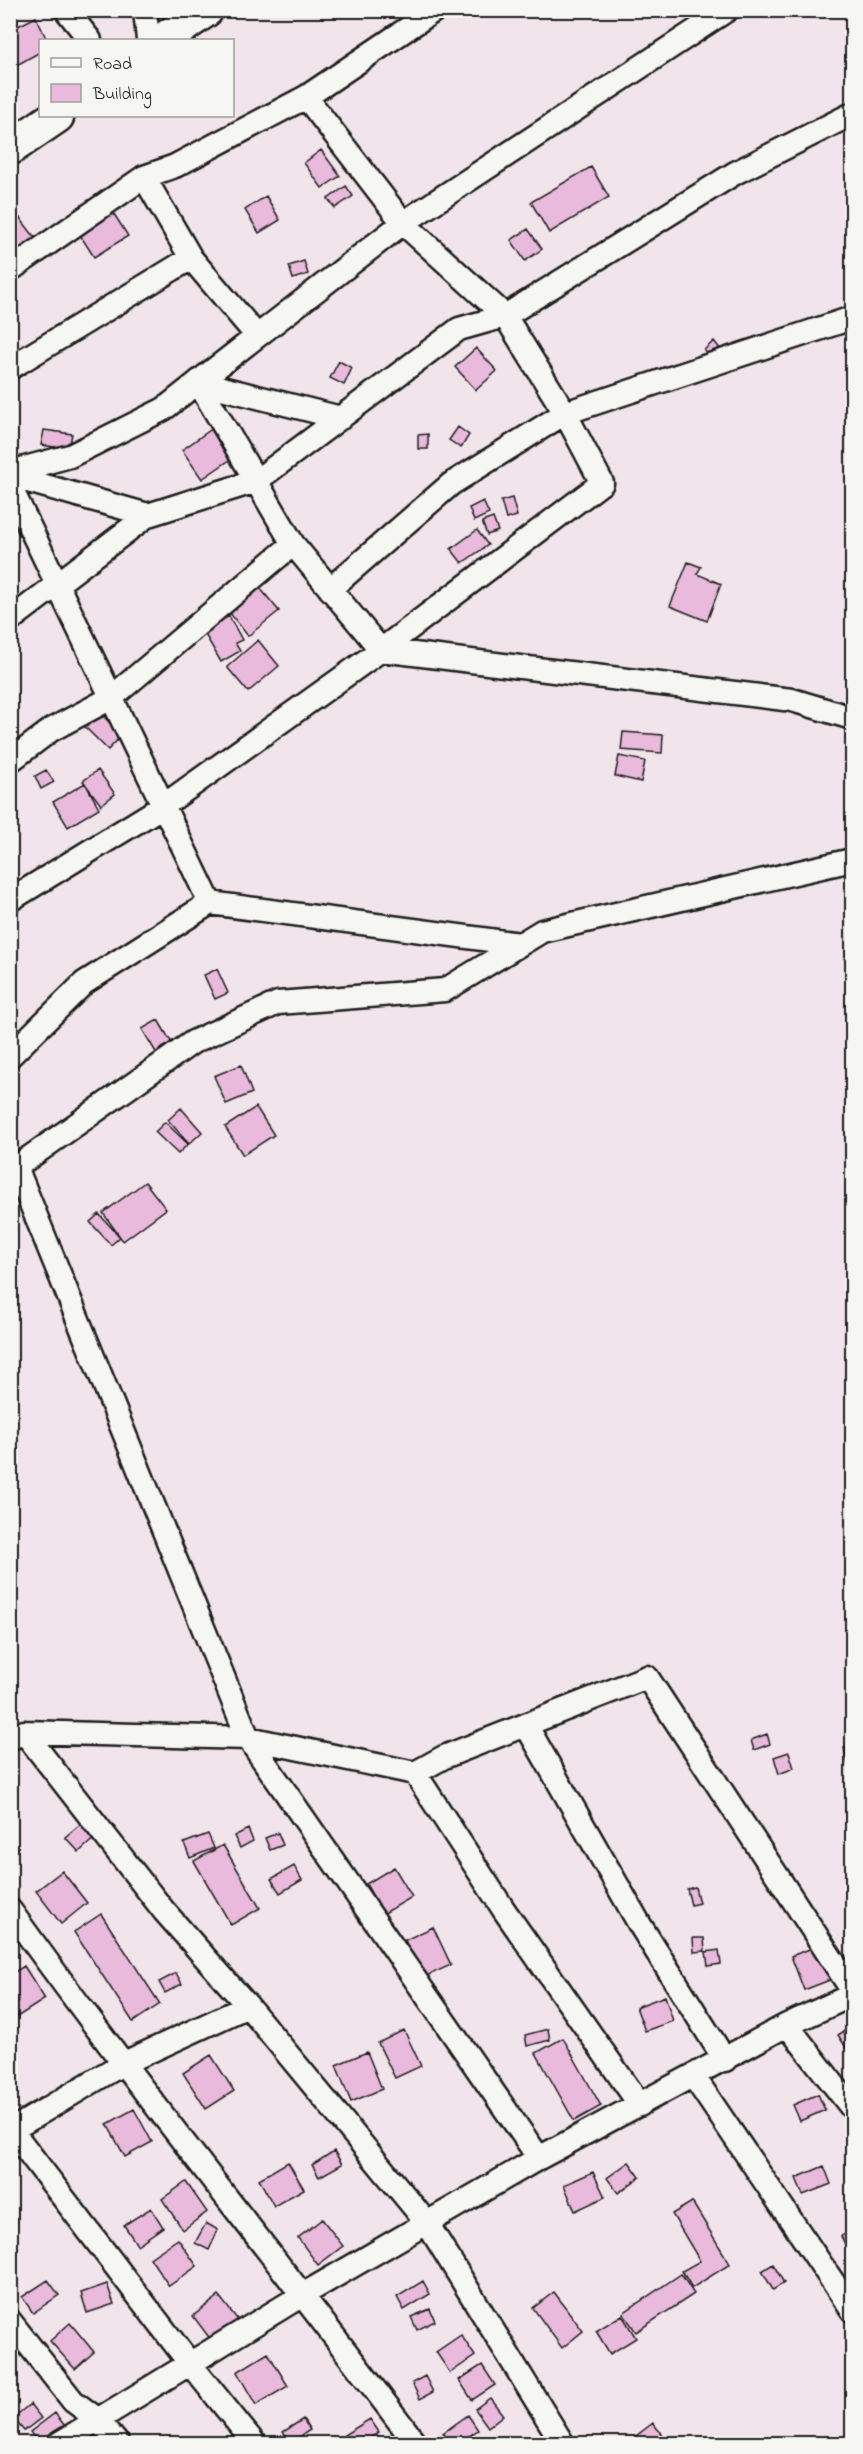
<svg xmlns="http://www.w3.org/2000/svg" width="863" height="2454" font-family="'Indie Flower',sans-serif">
<style>
.building{fill:#e9badc;stroke:#1c1c1c;stroke-width:1.5}
.lines{fill:none;stroke-linecap:round;stroke-linejoin:round}
.minor-casing{stroke:#1c1c1c;stroke-width:27}
.trunk-casing{stroke:#1c1c1c;stroke-width:38}
.minor{stroke:#f6f6f2;stroke-width:22}
.trunk{stroke:#f6f6f2;stroke-width:33}
</style>
<rect width="100%" height="100%" fill="#f2e4eb"/>
<filter id="ink" filterUnits="userSpaceOnUse"><feTurbulence type="fractalNoise" baseFrequency=".0167" numOctaves="2"/><feDisplacementMap in="SourceGraphic" scale="12" xChannelSelector="R" yChannelSelector="G"/><feConvolveMatrix kernelMatrix="1 2 1 2 8 2 1 2 1" color-interpolation-filters="sRGB"/></filter>
<g filter="url(#ink)">
<path class="building" d="M 36,17 L 47,40 L 40,40 L 40,52 L 17,65 L 10,52 L 10,30 Z
M 321,150 L 340,176 L 322,188 L 304,163 Z
M 591,167 L 609,197 L 549,233 L 531,202 Z
M 346,186 L 353,196 L 335,208 L 328,199 Z
M 266,196 L 280,220 L 259,233 L 245,210 Z
M 107,203 L 128,236 L 94,257 L 73,224 Z
M 20,218 L 40,244 L 10,267 L 10,225 Z
M 528,229 L 542,249 L 525,261 L 511,240 Z
M 304,261 L 308,274 L 293,279 L 289,266 Z
M 714,341 L 729,360 L 719,368 L 704,350 Z
M 476,348 L 497,371 L 476,390 L 455,367 Z
M 339,361 L 352,368 L 344,385 L 330,378 Z
M 458,427 L 469,435 L 461,448 L 449,440 Z
M 213,428 L 234,457 L 202,479 L 182,450 Z
M 44,430 L 72,434 L 69,449 L 41,445 Z
M 428,434 L 428,449 L 418,449 L 418,435 Z
M 512,498 L 517,516 L 506,519 L 501,501 Z
M 483,501 L 489,514 L 474,521 L 469,508 Z
M 493,518 L 498,531 L 487,535 L 482,522 Z
M 477,530 L 488,545 L 462,563 L 451,549 Z
M 688,562 L 701,567 L 697,574 L 721,584 L 707,621 L 670,606 Z
M 260,588 L 279,611 L 248,636 L 229,612 Z
M 229,616 L 242,640 L 235,643 L 240,651 L 221,662 L 203,631 Z
M 258,640 L 279,666 L 248,692 L 227,667 Z
M 97,710 L 122,735 L 108,750 L 82,724 Z
M 623,732 L 663,735 L 662,753 L 621,750 Z
M 619,756 L 645,761 L 641,782 L 615,776 Z
M 46,770 L 54,782 L 41,789 L 35,776 Z
M 98,770 L 115,794 L 101,805 L 83,781 Z
M 85,783 L 99,808 L 68,827 L 53,802 Z
M 10,803 L 18,813 L 10,819 Z
M 217,969 L 228,993 L 215,999 L 204,975 Z
M 158,1020 L 173,1045 L 157,1054 L 142,1029 Z
M 241,1065 L 252,1093 L 226,1104 L 214,1076 Z
M 256,1107 L 274,1135 L 243,1155 L 225,1127 Z
M 181,1108 L 202,1132 L 189,1144 L 168,1120 Z
M 165,1122 L 188,1144 L 178,1154 L 155,1132 Z
M 145,1182 L 166,1209 L 123,1241 L 103,1213 Z
M 99,1214 L 120,1237 L 111,1245 L 90,1222 Z
M 767,1734 L 770,1744 L 754,1750 L 751,1740 Z
M 852,1746 L 852,1772 L 850,1772 L 844,1748 Z
M 789,1752 L 794,1768 L 779,1774 L 774,1757 Z
M 85,1820 L 98,1835 L 79,1852 L 65,1837 Z
M 248,1829 L 253,1841 L 240,1848 L 234,1836 Z
M 278,1833 L 283,1845 L 270,1850 L 265,1838 Z
M 208,1834 L 214,1848 L 190,1858 L 184,1843 Z
M 223,1845 L 260,1908 L 231,1925 L 194,1861 Z
M 294,1866 L 302,1880 L 280,1893 L 271,1879 Z
M 394,1867 L 412,1897 L 383,1914 L 366,1884 Z
M 62,1871 L 87,1903 L 61,1924 L 36,1891 Z
M 695,1887 L 699,1903 L 691,1905 L 687,1889 Z
M 101,1914 L 160,2004 L 133,2022 L 74,1932 Z
M 433,1927 L 451,1965 L 422,1978 L 405,1940 Z
M 693,1938 L 704,1938 L 705,1951 L 694,1952 Z
M 823,1944 L 835,1978 L 804,1990 L 791,1956 Z
M 719,1950 L 721,1964 L 708,1966 L 706,1952 Z
M 24,1966 L 45,1999 L 17,2017 L 10,2007 L 10,1975 Z
M 176,1973 L 182,1984 L 165,1993 L 159,1982 Z
M 665,1996 L 673,2021 L 645,2031 L 636,2007 Z
M 852,2026 L 852,2049 L 849,2052 L 838,2035 Z
M 548,2029 L 550,2040 L 527,2046 L 525,2035 Z
M 404,2030 L 421,2066 L 395,2078 L 378,2043 Z
M 563,2038 L 601,2106 L 574,2121 L 536,2053 Z
M 367,2052 L 382,2089 L 351,2102 L 336,2065 Z
M 211,2055 L 234,2091 L 206,2109 L 183,2073 Z
M 818,2094 L 825,2110 L 800,2121 L 793,2105 Z
M 134,2109 L 152,2142 L 125,2157 L 107,2124 Z
M 334,2151 L 342,2164 L 319,2177 L 312,2165 Z
M 288,2162 L 304,2189 L 274,2206 L 259,2179 Z
M 629,2162 L 640,2177 L 618,2193 L 607,2178 Z
M 824,2166 L 831,2184 L 803,2195 L 796,2178 Z
M 593,2172 L 605,2197 L 575,2211 L 564,2185 Z
M 186,2182 L 207,2212 L 183,2230 L 162,2199 Z
M 692,2202 L 730,2264 L 692,2288 L 682,2271 L 700,2261 L 672,2214 Z
M 151,2208 L 163,2227 L 137,2245 L 124,2225 Z
M 322,2219 L 343,2246 L 318,2265 L 298,2238 Z
M 206,2223 L 218,2230 L 209,2250 L 195,2243 Z
M 852,2231 L 852,2248 L 848,2250 L 841,2236 Z
M 178,2239 L 197,2266 L 169,2286 L 150,2258 Z
M 773,2264 L 784,2283 L 773,2290 L 762,2271 Z
M 681,2274 L 694,2294 L 636,2332 L 623,2313 Z
M 48,2280 L 59,2295 L 33,2313 L 22,2297 Z
M 423,2281 L 430,2294 L 404,2310 L 397,2297 Z
M 107,2284 L 114,2304 L 87,2313 L 81,2293 Z
M 554,2292 L 583,2331 L 562,2348 L 533,2308 Z
M 219,2296 L 241,2324 L 214,2344 L 193,2316 Z
M 430,2309 L 435,2321 L 417,2330 L 411,2317 Z
M 622,2315 L 636,2338 L 610,2354 L 596,2331 Z
M 70,2323 L 94,2352 L 75,2369 L 50,2341 Z
M 461,2335 L 475,2356 L 450,2373 L 436,2352 Z
M 268,2353 L 288,2386 L 256,2405 L 237,2372 Z
M 482,2365 L 495,2385 L 472,2400 L 459,2380 Z
M 425,2376 L 433,2392 L 420,2399 L 412,2383 Z
M 490,2398 L 503,2415 L 488,2427 L 475,2409 Z
M 30,2404 L 41,2418 L 24,2431 L 13,2418 Z
M 55,2413 L 65,2426 L 39,2444 L 30,2432 Z
M 468,2415 L 478,2430 L 457,2444 L 450,2444 L 443,2433 Z
M 303,2419 L 310,2430 L 290,2443 L 283,2432 Z
M 370,2419 L 379,2432 L 361,2444 L 349,2444 L 344,2435 Z
M 653,2423 L 669,2444 L 629,2444 L 628,2442 Z"/>
<g class="lines">
<defs>
<path id="minor" d="M 66,10 L 90,40
M 145,10 L 148,40
M 727,10 L 403,223 L 198,382 L 293,544 L 381,650 L 792,700 L 852,718
M 144,177 L 191,258 L 257,336
M 10,270 L 144,177 L 175,166 L 306,97 L 435,10
M 10,368 L 191,258
M 10,472 L 70,456 L 164,409 L 198,382 L 341,418
M 10,476 L 148,515
M 10,486 L 210,903
M 330,589 L 451,484 L 565,413 L 852,318
M 10,620 L 148,515 L 256,481 L 459,329 L 505,316 L 735,173 L 852,114
M 10,761 L 51,730 L 111,698 L 293,544
M 10,900 L 163,806 L 381,650 L 602,483 L 565,413 L 505,316 L 403,223 L 306,97
M 10,1056 L 84,983 L 210,903 L 520,944
M 10,1166 L 16,1167 L 193,1042 L 278,1003 L 445,990 L 542,931 L 852,860
M 16,1167 L 248,1738 L 539,2158
M 526,1725 L 640,1925 L 725,2060
M 24,1732 L 164,1911 L 248,2006 L 427,2223 L 563,2444
M 10,1739 L 24,1732 L 248,1738 L 415,1773 L 444,1757 L 647,1677 L 852,1990
M 415,1773 L 504,1910 L 640,2105
M 10,1910 C 140,2092 282,2265 416,2444
M 787,2025 L 852,2108
M 694,2077 L 852,2310
M 10,2128 L 191,2365 L 255,2444
M 10,2131 L 122,2064 L 248,2006
M 10,2321 L 73,2401 L 97,2419 L 118,2444
M 58,2444 L 304,2294 L 539,2158 L 787,2025 L 852,1995"/>
<path id="trunk" d="M 163,40 L 206,10
M 10,148 L 57,116"/>
</defs>
<use href="#minor" class="minor-casing"/>
<use href="#trunk" class="trunk-casing"/>
<use href="#minor" class="minor"/>
<use href="#trunk" class="trunk"/>
</g>
</g>
<rect width="863" height="2454" fill="none" stroke="#f6f6f2" stroke-width="36"/>
<rect x="18" y="18" width="827" height="2418" fill="none" stroke="#1c1c1c" stroke-width="2" filter="url(#ink)"/>
<rect x="39" y="39" width="195" height="78" fill="#f6f6f2" stroke="#9f9f9c" stroke-width="1.5"/>
<rect x="51" y="58" width="30" height="9" fill="#f6f6f2" stroke="#9f9f9c" stroke-width="1.5"/>
<text x="93" y="69" font-size="18" fill="#1c1c1c">Road</text>
<rect x="51" y="84" width="30" height="18" fill="#e9badc" stroke="#9f9f9c" stroke-width="1.5"/>
<text x="93" y="99" font-size="18" fill="#1c1c1c">Building</text>
</svg>
